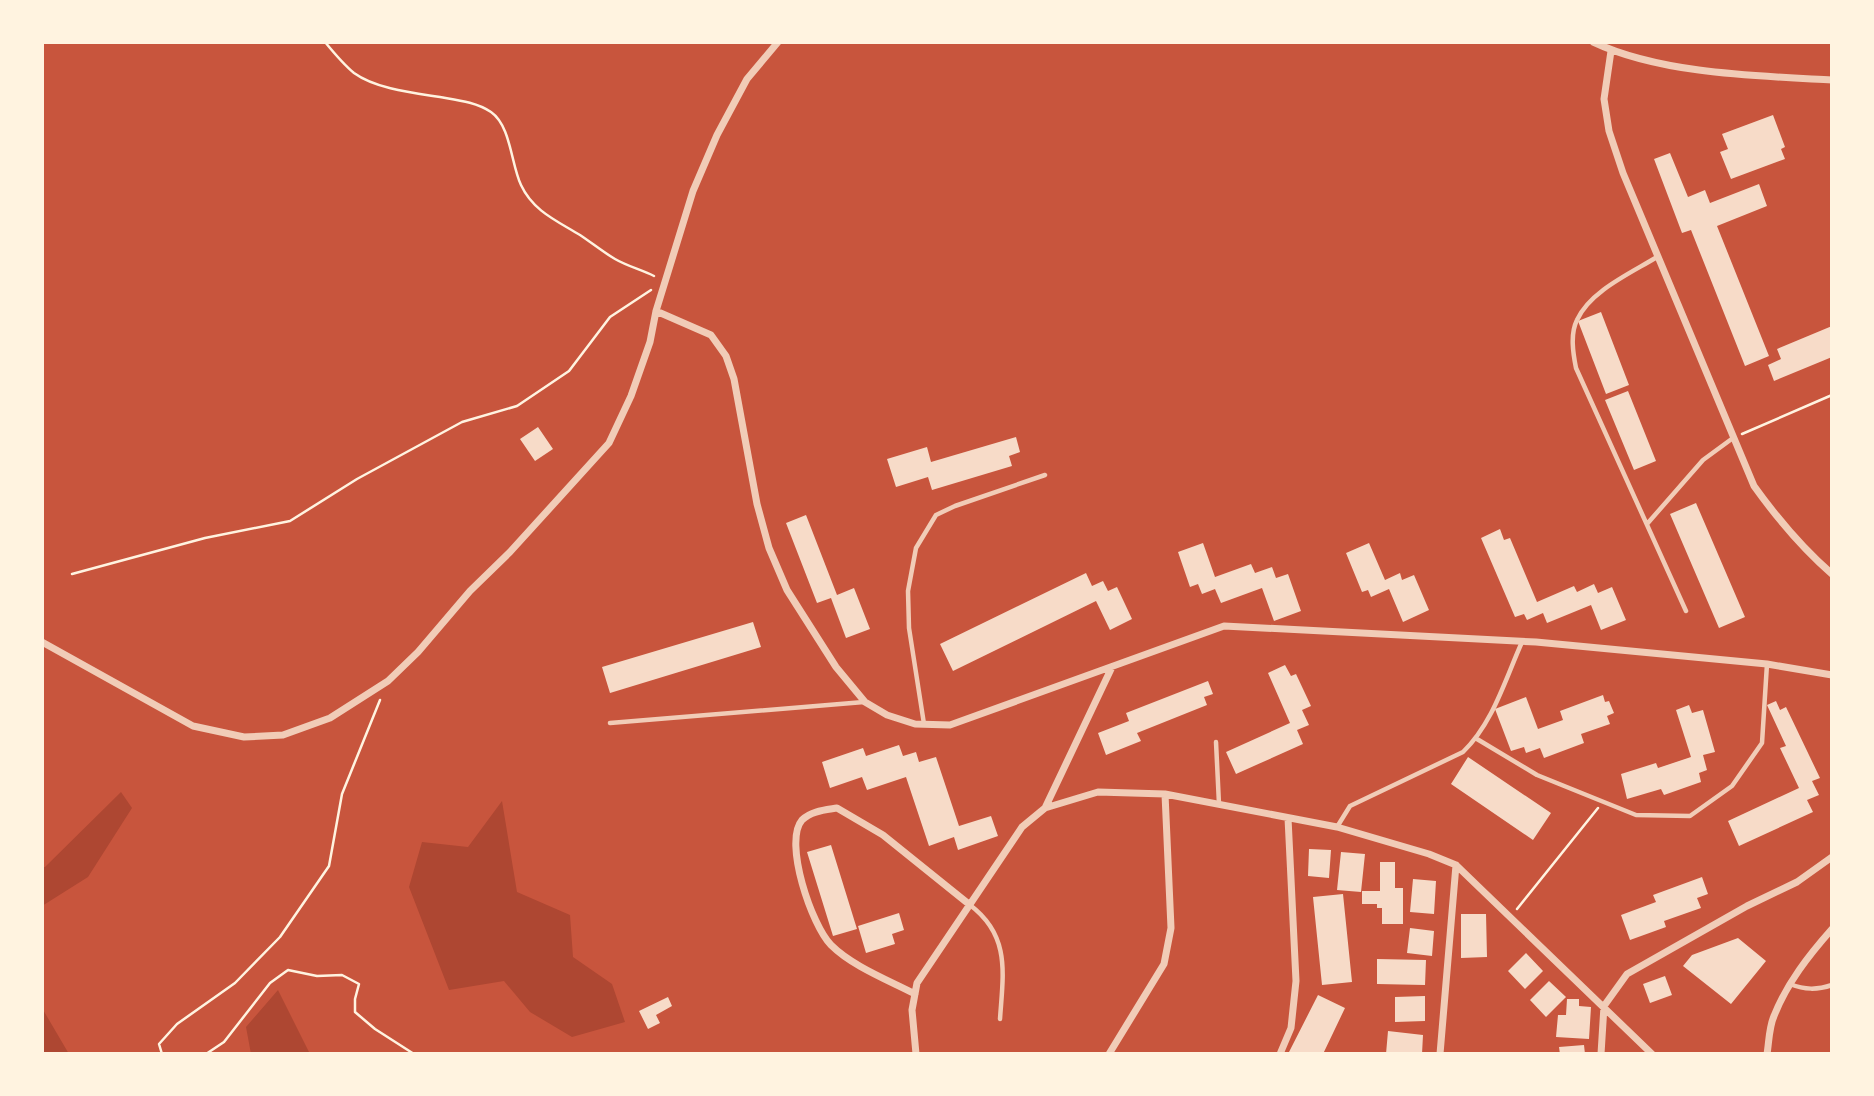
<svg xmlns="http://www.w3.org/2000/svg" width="1874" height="1096" font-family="'Exo 2',sans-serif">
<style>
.green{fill:#ae4732}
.building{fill:#f7dbc8}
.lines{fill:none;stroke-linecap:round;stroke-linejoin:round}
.path{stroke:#fff3e0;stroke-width:2.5}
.service{stroke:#f1ccb7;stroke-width:4.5}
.minor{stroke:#f1ccb7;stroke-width:7}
</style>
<rect width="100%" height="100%" fill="#c8553d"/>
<path class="green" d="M 121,792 L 132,808 L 88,877 L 42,906 L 42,867 L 45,867 Z
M 502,801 L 517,892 L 570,915 L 573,957 L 612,984 L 625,1022 L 572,1037 L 530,1012 L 504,981 L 449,990 L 409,887 L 422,842 L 468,847 Z
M 278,990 L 310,1054 L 251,1054 L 246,1027 Z
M 42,1008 L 69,1054 L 42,1054 Z"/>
<path class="building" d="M 1773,115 L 1785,147 L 1781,149 L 1785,159 L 1731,179 L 1720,152 L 1728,149 L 1722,134 Z
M 1670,153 L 1688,197 L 1705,190 L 1710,203 L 1759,184 L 1767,206 L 1717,226 L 1769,356 L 1745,366 L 1691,230 L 1682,233 L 1654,159 Z
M 1601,312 L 1629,385 L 1606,394 L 1578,321 Z
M 1832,326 L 1832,357 L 1774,381 L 1768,365 L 1781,359 L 1777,349 Z
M 1628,391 L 1656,461 L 1634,470 L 1605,400 Z
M 538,427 L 553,449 L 535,461 L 520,439 Z
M 1016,437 L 1020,452 L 1009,456 L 1012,466 L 932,490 L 928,477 L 896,487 L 887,459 L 927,447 L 931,462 Z
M 1696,503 L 1745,617 L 1719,628 L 1670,514 Z
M 806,515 L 837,595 L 854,588 L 870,629 L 846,638 L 831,598 L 817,603 L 786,523 Z
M 1500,529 L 1504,540 L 1510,538 L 1537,602 L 1574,586 L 1577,592 L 1594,584 L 1598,593 L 1612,587 L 1626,620 L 1601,630 L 1591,605 L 1547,623 L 1543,613 L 1527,620 L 1524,614 L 1515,617 L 1481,538 Z
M 1203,543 L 1215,577 L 1251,564 L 1255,573 L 1272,567 L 1276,578 L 1288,574 L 1301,611 L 1274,621 L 1262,588 L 1221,603 L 1215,589 L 1202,594 L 1198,584 L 1190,587 L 1178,552 Z
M 1369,543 L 1385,580 L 1400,573 L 1402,580 L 1414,575 L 1429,610 L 1403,622 L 1389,589 L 1371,597 L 1368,590 L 1362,592 L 1346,553 Z
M 1086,573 L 1092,586 L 1103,581 L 1108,591 L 1117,587 L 1132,619 L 1110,630 L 1096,601 L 953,671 L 940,644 Z
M 753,622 L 761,647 L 610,693 L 602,667 Z
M 1285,665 L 1291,676 L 1296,674 L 1311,706 L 1302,710 L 1309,725 L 1297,730 L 1303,744 L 1236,774 L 1226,752 L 1290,723 L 1268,673 Z
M 1208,681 L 1213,694 L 1204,697 L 1207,705 L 1137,733 L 1141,741 L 1106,755 L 1098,733 L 1129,721 L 1126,713 Z
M 1603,695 L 1605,702 L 1609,701 L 1614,713 L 1607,716 L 1610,724 L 1581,734 L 1584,743 L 1544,758 L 1540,748 L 1526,753 L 1524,747 L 1511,751 L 1495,709 L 1526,697 L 1538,729 L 1563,720 L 1560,711 Z
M 1776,701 L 1780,710 L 1786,707 L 1820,778 L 1812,781 L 1819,795 L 1807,800 L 1813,812 L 1739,846 L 1728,821 L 1799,788 L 1780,748 L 1786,746 L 1767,705 Z
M 1689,705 L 1692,713 L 1703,710 L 1715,752 L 1703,755 L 1707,770 L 1699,773 L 1701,782 L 1664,795 L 1661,789 L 1627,799 L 1621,774 L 1656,763 L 1658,768 L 1691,757 L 1676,710 Z
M 899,745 L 903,756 L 916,752 L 919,762 L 936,757 L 959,826 L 991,816 L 998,836 L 958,850 L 954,837 L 929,846 L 906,777 L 867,790 L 862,777 L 830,788 L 822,762 L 863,748 L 866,756 Z
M 1468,757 L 1551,813 L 1533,840 L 1451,784 Z
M 831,845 L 857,929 L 833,936 L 807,852 Z
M 1309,849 L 1331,850 L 1329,878 L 1308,876 Z
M 1341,852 L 1365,854 L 1361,892 L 1337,890 Z
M 1380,862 L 1395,862 L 1395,888 L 1403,888 L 1403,924 L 1382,924 L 1382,908 L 1377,908 L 1377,904 L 1362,904 L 1362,891 L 1380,891 Z
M 1702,877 L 1708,894 L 1697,898 L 1701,908 L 1664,921 L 1666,927 L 1630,940 L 1621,915 L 1656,902 L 1653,895 Z
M 1413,879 L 1436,881 L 1434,914 L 1410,912 Z
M 1343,894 L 1352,982 L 1322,985 L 1313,897 Z
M 899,913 L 904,930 L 892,934 L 895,944 L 866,953 L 858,926 Z
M 1461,914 L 1486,914 L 1487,957 L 1461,958 Z
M 1410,928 L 1434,931 L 1432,956 L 1407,953 Z
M 1738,938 L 1766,961 L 1731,1004 L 1683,966 L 1692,955 Z
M 1526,953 L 1543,971 L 1525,989 L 1508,971 Z
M 1377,959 L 1426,960 L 1425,985 L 1377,984 Z
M 1665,976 L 1672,995 L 1650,1003 L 1643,984 Z
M 1549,981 L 1566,997 L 1546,1017 L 1530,1000 Z
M 1318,995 L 1345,1008 L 1323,1054 L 1288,1054 Z
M 1425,996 L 1425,1021 L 1395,1022 L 1395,997 Z
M 668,997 L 672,1006 L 656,1015 L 660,1023 L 648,1029 L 639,1011 Z
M 1567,999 L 1579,999 L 1579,1006 L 1591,1007 L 1589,1039 L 1556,1037 L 1558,1015 L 1566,1015 Z
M 1388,1031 L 1423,1035 L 1422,1054 L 1386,1054 Z
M 1584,1045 L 1585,1054 L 1560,1054 L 1559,1047 Z"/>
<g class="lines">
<path class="path" d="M 325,42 C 334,53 343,64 354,73 C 376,89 414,93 440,97 C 457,100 476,102 491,112 C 511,126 511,164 521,185 C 533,211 557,221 580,235 C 592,243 603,252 615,259 C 627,266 642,270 654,276
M 1742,434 L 1832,395
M 72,574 L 205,538 L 290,521 L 357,479 L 462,422 L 517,406 L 569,371 L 610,317 L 651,290
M 1517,909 L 1598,808
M 162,1054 L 159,1044 L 177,1024 L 235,983 L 280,937 L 329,866 L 342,794 L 380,700
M 206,1054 L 224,1042 L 270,983 L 288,970 L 317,976 L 342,975 L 359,984 L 355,999 L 355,1012 L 375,1029 L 414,1054"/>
<path class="service" d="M 1657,257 C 1631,273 1590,291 1577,320 C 1570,334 1573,353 1576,368 L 1686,611
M 1647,524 L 1703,460 L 1733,438
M 610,723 L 864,702
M 924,724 L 909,628 L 908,591 L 916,548 L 936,515 L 955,506 L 1045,475
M 1477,739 L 1537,775 L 1636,815 L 1690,816 L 1732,786 L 1762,743 L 1767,664
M 1216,742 L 1219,804
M 1337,827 L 1350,806 L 1463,752 C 1493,723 1505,680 1522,642
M 970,905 C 1011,936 1003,974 1000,1019
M 1790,984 C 1805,990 1817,990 1832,985"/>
<path class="minor" d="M 1593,42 C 1661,74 1757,76 1832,80
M 1611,51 L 1604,99 L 1609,131 L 1623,173 L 1754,486 C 1777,518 1802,548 1832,574
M 656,311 L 711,335 L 726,356 L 734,379 L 757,504 L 769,548 L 787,590 L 836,667 L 865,702 L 887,715 L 915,724 L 950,725 L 1224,626 L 1536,642 L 1767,664 L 1832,675
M 42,642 L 193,726 L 244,737 L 283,735 L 330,718 L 388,681 L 418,652 L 470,591 L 510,552 L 609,443 L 631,396 L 650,342 L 656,311 L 693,191 L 717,135 L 747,79 L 778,42
M 1045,808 L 1112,667
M 915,994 C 888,980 852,966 831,945 C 812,926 783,842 802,820 C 811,811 825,810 837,808 L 883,835 L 970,905
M 916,1054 L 912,1010 L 917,983 L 1022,827 L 1045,808 L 1098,792 L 1165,794 L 1337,827 L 1429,854 L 1456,865 L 1652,1054
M 1109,1054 L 1164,964 L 1171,928 L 1165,794
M 1280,1054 L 1291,1028 L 1296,981 L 1288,818
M 1440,1054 L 1456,865
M 1601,1054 L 1604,1006 L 1627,974 L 1747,906 L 1797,882 L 1832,857
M 1767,1054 C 1769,1042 1769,1027 1774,1016 C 1787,983 1809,955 1832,929"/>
</g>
<rect width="1874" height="1096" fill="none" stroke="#fff3e0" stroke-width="88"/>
</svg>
